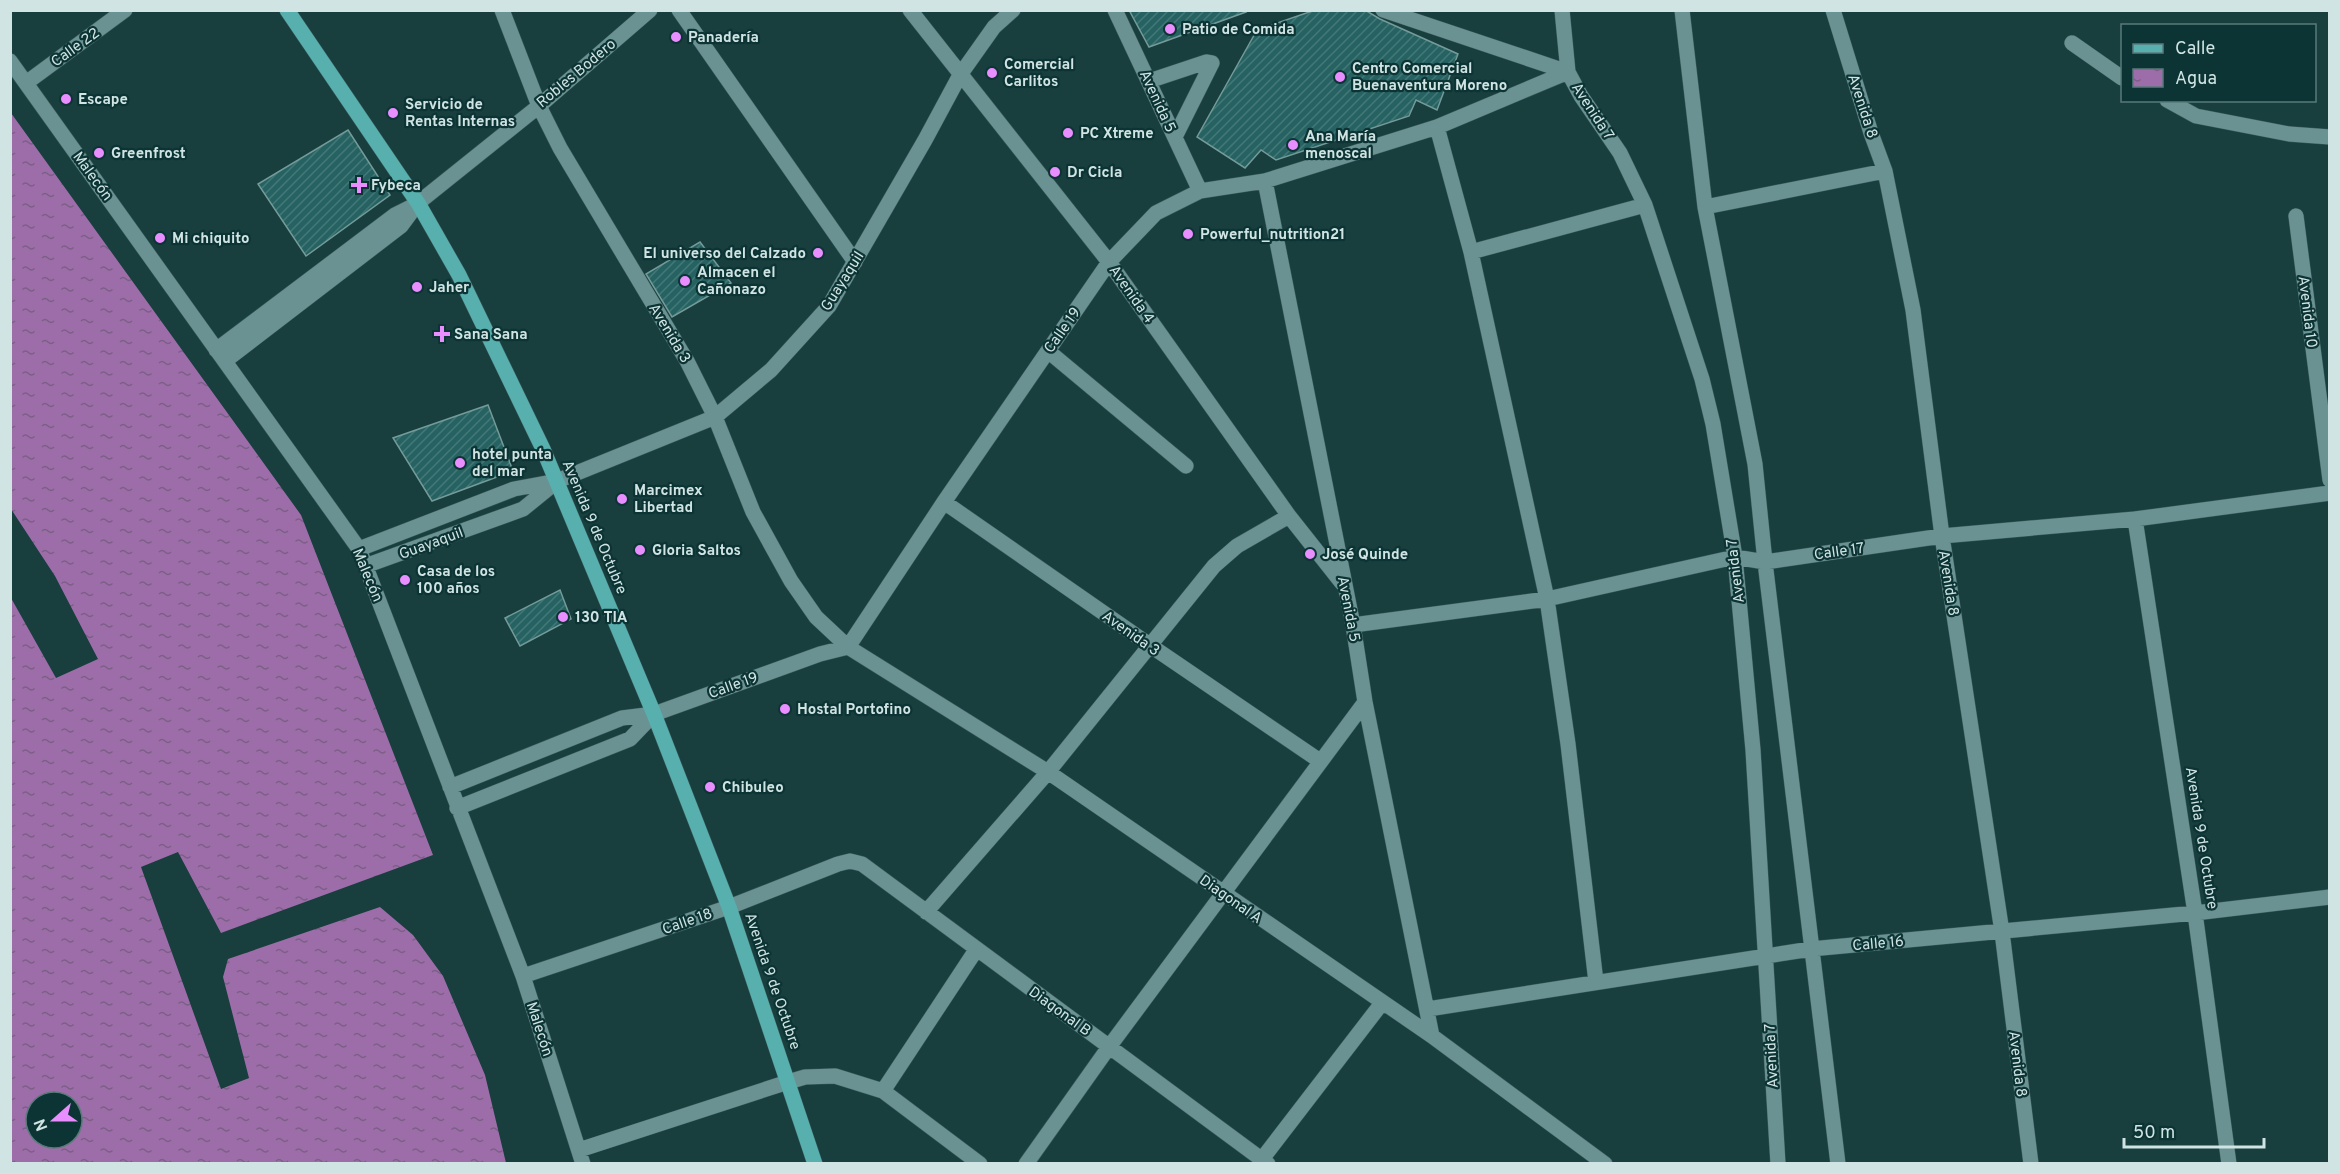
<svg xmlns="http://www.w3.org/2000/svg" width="2340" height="1174" font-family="Overpass,sans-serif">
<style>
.water{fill:url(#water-ripples);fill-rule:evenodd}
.building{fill:url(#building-hatch);stroke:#749b9a;stroke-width:1.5}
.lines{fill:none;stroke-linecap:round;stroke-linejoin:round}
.minor-casing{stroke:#3a5a5a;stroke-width:16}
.major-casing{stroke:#3a5a5a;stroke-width:16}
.minor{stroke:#6b9292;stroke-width:15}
.major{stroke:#57afae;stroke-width:15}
.poi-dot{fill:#e88eff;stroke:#0c3434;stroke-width:2}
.labels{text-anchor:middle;stroke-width:4.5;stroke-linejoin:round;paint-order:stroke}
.poi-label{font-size:15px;font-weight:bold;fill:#d0e4e3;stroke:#0c3434;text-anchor:start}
.street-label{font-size:15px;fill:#d0e4e3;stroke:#0c3434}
</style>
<defs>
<pattern id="water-ripples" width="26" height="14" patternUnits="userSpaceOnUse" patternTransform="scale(1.5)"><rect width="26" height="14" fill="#9c6da8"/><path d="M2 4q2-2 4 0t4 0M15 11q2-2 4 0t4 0" fill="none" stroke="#7b5f85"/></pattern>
<pattern id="building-hatch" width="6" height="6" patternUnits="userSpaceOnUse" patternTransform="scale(1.5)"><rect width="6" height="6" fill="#256261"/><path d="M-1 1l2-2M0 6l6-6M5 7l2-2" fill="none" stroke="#447878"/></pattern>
</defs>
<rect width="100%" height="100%" fill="#183e3e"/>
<path class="water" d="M 11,113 L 301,515 L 433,855 L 221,933 L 178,852 L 141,867 L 221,1089 L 249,1078 L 223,977 L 228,959 L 380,907 L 413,935 L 443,976 L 485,1075 L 506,1163 L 11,1163 L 11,598 L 56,678 L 98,659 L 55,576 L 11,509 ZM 36,1102 L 72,1102 L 72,1138 L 36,1138 Z"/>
<path class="building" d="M 1129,10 L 1245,10 L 1246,12 L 1149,47 Z
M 1315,10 L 1365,10 L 1380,19 L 1458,54 L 1437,110 L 1416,100 L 1409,116 L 1276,160 L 1261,150 L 1245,168 L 1197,137 L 1257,30 Z
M 348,130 L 390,195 L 306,256 L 258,184 Z
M 700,242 L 731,283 L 672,317 L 646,274 Z
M 488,405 L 513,471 L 432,501 L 393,438 Z
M 560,590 L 571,619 L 520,646 L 505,618 Z"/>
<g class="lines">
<defs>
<path id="minor" d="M 502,10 L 539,106 L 560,148 L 687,361 L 715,417 L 753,512 L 791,581 L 816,617 L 848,647 L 1048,772 L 1432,1036 L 1605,1164
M 679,10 L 855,262
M 910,10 L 1109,262 L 1289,516 L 1342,583
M 1115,10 L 1200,191
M 1383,10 L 1568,72
M 1562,10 L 1568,72 L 1581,96 L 1620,153 L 1645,205 L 1702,379 L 1713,424 L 1735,557 L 1753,750 L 1778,1164
M 1682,10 L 1705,207 L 1755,464 L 1765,562 L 1838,1164
M 1833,10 L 1871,133 L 1885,171 L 1913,310 L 1942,536 L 2002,932 L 2031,1164
M 2072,43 L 2122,78
M 10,61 L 359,549 L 523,976 L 583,1164
M 1149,81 L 1206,62 L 1212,63 L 1175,137
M 26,83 L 125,10
M 2167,100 L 2196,116 L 2289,134 L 2330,137
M 1437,127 L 1471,252 L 1547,599 L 1568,744 L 1596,982
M 1265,181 L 1353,625 L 1365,702 L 1432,1036
M 1705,207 L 1885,171
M 2296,216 L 2330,480
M 1471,252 L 1645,205
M 216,350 L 395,215 L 413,206
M 1048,351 L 1186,466
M 225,361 L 401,226 L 418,203 L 539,106 L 650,10
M 944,502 L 1151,646 L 1320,761
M 2135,519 L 2195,913 L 2229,1164
M 359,549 L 514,489 L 557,481 L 715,417 L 771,370 L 829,306 L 925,140 L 960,75 L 994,27 L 1013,10
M 365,566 L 523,509 L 555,483
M 1353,625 L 1547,599 L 1735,557 L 1765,562 L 1942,536 L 2135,519 L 2330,493
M 450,787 L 622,718 L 654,714 L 820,654 L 848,647 L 944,502 L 1109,262 L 1156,213 L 1200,191 L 1265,181 L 1437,127 L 1568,72
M 457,808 L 630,739 L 654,714
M 926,912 L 1048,772 L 1214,566 L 1237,546 L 1289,516
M 523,976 L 729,907 L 838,864 L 850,861 L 862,864 L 1268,1164
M 1428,1009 L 1811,949 L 2195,913 L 2330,897
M 883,1091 L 976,950
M 579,1150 L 788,1082 L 805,1077 L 835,1076 L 883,1091 L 980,1164
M 1026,1164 L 1109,1047 L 1365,702
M 1261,1164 L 1262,1159 L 1382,1003"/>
<path id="major" d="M 287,10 L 418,203 L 459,275 L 543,449 L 654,714 L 729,907 L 815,1164"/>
</defs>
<use href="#minor" class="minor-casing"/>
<use href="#major" class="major-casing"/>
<use href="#minor" class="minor"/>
<use href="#major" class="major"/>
</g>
<g class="poi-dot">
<circle cx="1170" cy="29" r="6"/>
<circle cx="676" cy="37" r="6"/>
<circle cx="992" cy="73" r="6"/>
<circle cx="1340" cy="77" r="6"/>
<circle cx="66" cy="99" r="6"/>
<circle cx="393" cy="113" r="6"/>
<circle cx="1068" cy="133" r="6"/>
<circle cx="1293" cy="145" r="6"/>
<circle cx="99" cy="153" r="6"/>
<circle cx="1055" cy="172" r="6"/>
<path d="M356 176h6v6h6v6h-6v6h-6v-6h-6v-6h6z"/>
<circle cx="1188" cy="234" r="6"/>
<circle cx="160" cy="238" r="6"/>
<circle cx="818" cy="253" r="6"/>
<circle cx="685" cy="281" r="6"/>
<circle cx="417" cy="287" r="6"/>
<path d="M439 325h6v6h6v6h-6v6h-6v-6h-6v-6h6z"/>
<circle cx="460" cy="463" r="6"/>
<circle cx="622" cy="499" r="6"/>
<circle cx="640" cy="550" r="6"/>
<circle cx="1310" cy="554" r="6"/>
<circle cx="405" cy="580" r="6"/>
<circle cx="563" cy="617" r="6"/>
<circle cx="785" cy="709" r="6"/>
<circle cx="710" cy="787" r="6"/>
</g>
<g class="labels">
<g class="poi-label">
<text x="1182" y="34">Patio de Comida</text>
<text x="688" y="42">Panadería</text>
<text x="1004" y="69">Comercial<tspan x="1004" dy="17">Carlitos</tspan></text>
<text x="1352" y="73">Centro Comercial<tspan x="1352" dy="17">Buenaventura Moreno</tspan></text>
<text x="78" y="104">Escape</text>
<text x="405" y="109">Servicio de<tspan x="405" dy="17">Rentas Internas</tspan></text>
<text x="1080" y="138">PC Xtreme</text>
<text x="1305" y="141">Ana María<tspan x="1305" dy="17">menoscal</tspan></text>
<text x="111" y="158">Greenfrost</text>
<text x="1067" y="177">Dr Cicla</text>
<text x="371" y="190">Fybeca</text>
<text x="1200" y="239">Powerful_nutrition21</text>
<text x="172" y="243">Mi chiquito</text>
<text x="806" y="258" text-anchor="end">El universo del Calzado</text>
<text x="697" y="277">Almacen el<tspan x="697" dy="17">Cañonazo</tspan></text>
<text x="429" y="292">Jaher</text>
<text x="454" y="339">Sana Sana</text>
<text x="472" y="459">hotel punta<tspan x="472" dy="17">del mar</tspan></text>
<text x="634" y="495">Marcimex<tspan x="634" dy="17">Libertad</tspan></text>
<text x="652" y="555">Gloria Saltos</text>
<text x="1322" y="559">José Quinde</text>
<text x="417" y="576">Casa de los<tspan x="417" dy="17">100 años</tspan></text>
<text x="575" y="622">130 TIA</text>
<text x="797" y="714">Hostal Portofino</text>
<text x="722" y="792">Chibuleo</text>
</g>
<g class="street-label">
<text transform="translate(75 47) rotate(-36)" y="5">Calle 22</text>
<text transform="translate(576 73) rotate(-40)" y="5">Robles Bodero</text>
<text transform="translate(1158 101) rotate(65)" y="5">Avenida 5</text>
<text transform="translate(1863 106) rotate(72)" y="5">Avenida 8</text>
<text transform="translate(1593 111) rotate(57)" y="5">Avenida 7</text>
<text transform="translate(93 176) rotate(54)" y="5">Malecón</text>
<text transform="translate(842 281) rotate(-58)" y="5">Guayaquil</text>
<text transform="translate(1132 294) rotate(55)" y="5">Avenida 4</text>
<text transform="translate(2308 312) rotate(83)" y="5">Avenida 10</text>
<text transform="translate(1062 330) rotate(-55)" y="5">Calle 19</text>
<text transform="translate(670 333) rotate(59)" y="5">Avenida 3</text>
<text transform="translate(595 527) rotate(67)" y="5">Avenida 9 de Octubre</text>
<text transform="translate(431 543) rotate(-20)" y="5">Guayaquil</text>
<text transform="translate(1839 551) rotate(-8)" y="5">Calle 17</text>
<text transform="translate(1735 571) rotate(-97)" y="5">Avenida 7</text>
<text transform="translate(368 575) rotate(67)" y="5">Malecón</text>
<text transform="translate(1949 583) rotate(81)" y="5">Avenida 8</text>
<text transform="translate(1349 609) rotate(79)" y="5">Avenida 5</text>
<text transform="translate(1131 633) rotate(35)" y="5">Avenida 3</text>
<text transform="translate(733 685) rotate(-20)" y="5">Calle 19</text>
<text transform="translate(2202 838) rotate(81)" y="5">Avenida 9 de Octubre</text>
<text transform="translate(1231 899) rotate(35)" y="5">Diagonal A</text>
<text transform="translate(687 921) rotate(-19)" y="5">Calle 18</text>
<text transform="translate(1878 943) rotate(-5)" y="5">Calle 16</text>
<text transform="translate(773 981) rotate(71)" y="5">Avenida 9 de Octubre</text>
<text transform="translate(1060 1011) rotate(36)" y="5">Diagonal B</text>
<text transform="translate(540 1029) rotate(72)" y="5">Malecón</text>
<text transform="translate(1771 1056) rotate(-93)" y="5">Avenida 7</text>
<text transform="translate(2018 1064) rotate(83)" y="5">Avenida 8</text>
</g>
</g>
<rect width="2340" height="1174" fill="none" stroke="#d0e4e3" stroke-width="24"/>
<rect x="2121" y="24" width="195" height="78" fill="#0c3434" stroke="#5a7a7a" stroke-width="1.5"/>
<rect x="2133" y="44" width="30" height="9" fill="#57afae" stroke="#5a7a7a" stroke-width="1.5"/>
<text x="2175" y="54" font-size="18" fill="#d0e4e3">Calle</text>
<rect x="2133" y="69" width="30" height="18" fill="url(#water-ripples)" stroke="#5a7a7a" stroke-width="1.5"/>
<text x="2175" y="84" font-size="18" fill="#d0e4e3">Agua</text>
<g transform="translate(54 1120) rotate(249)"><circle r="28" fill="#0c3434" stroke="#5a7a7a" stroke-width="1.5"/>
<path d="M0-4.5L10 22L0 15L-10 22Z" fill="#e88eff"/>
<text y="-9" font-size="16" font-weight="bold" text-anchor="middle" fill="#d0e4e3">N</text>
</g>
<path d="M2124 1138v9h140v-9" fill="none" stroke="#d0e4e3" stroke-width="3"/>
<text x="2133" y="1138" font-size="18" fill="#d0e4e3" stroke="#0c3434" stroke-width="4.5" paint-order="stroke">50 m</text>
</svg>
